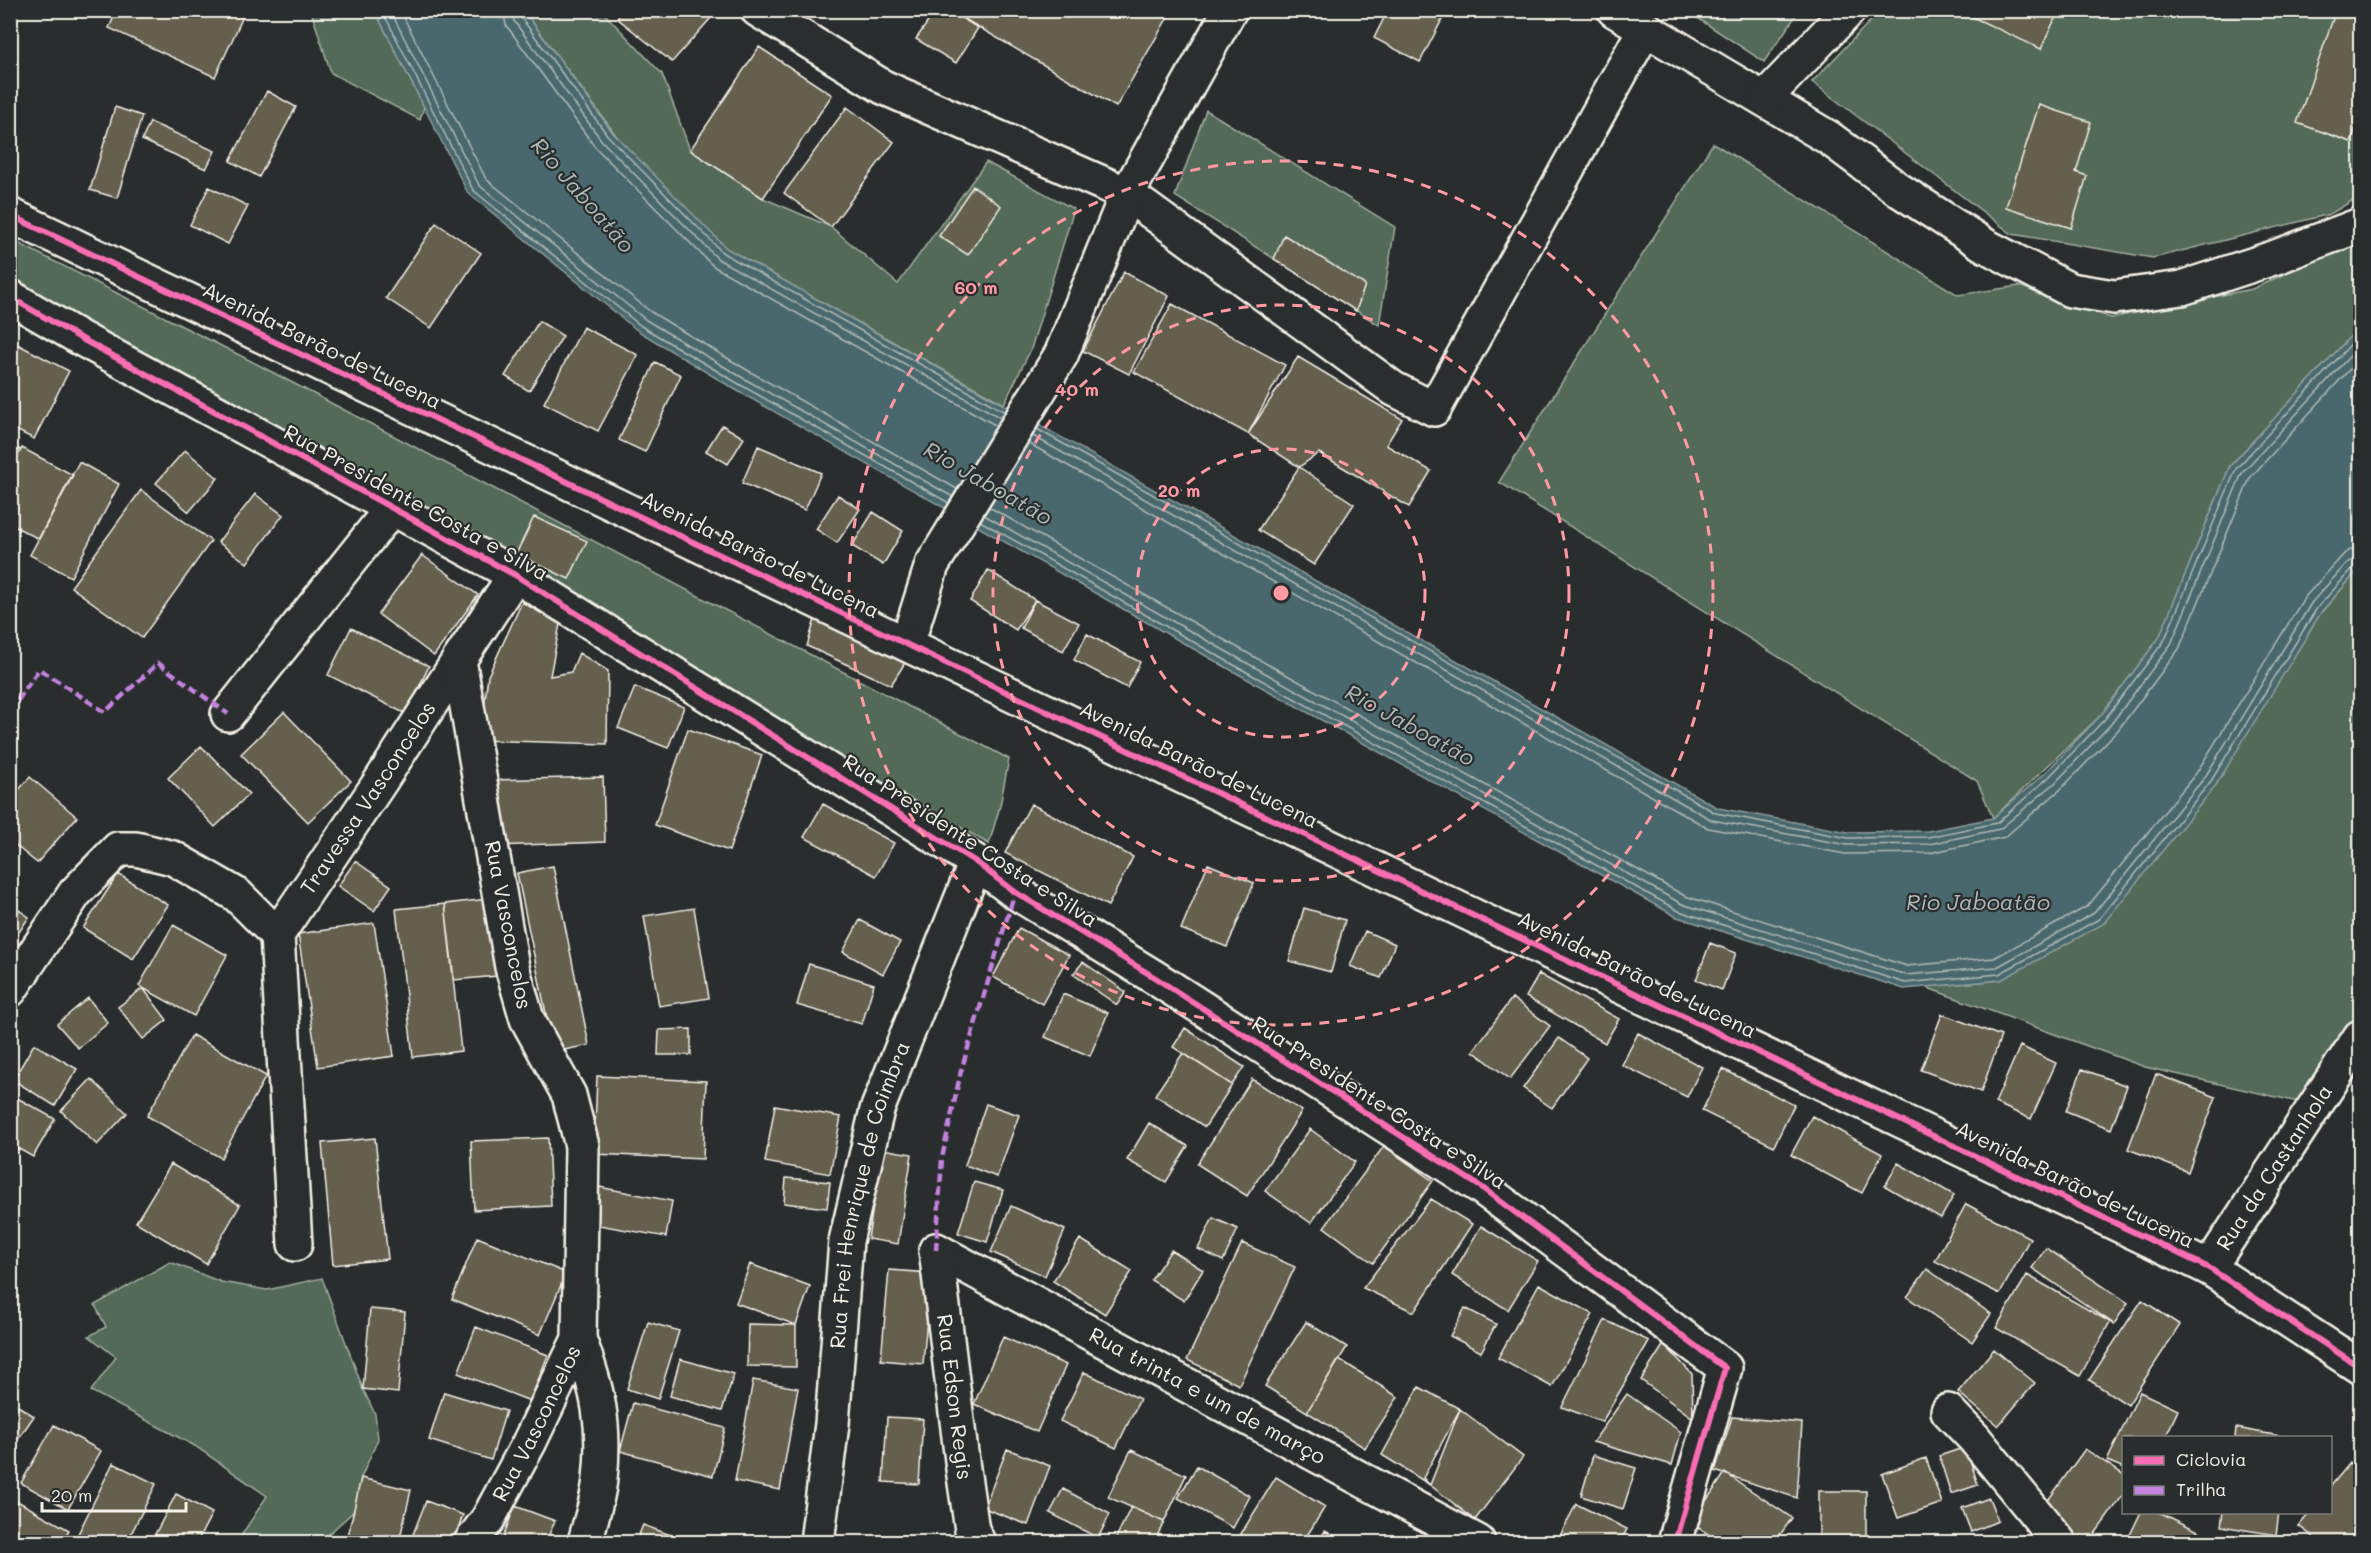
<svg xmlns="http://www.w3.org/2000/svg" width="2371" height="1553" font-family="Mali,sans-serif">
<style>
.green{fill:#526a58;stroke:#a3aea0;stroke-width:1.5}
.water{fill:#4a686d;stroke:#8e9f9e;stroke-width:1.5}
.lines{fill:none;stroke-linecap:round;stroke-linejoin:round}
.shore{stroke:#b0bab7;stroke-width:1.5}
.building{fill:#655e4e;stroke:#f4f1e8;stroke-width:1.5}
.minor-casing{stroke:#f4f1e8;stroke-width:38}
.major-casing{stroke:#f4f1e8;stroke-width:38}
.minor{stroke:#2a2d2e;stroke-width:33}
.major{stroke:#2a2d2e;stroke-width:33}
.quiet{stroke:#c483df;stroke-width:4.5;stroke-dasharray:9 4.5;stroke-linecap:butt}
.cycleway-casing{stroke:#2a2d2e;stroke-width:10}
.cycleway{stroke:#f96db3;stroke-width:6}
.ring{fill:none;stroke:#ff9aa2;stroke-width:3;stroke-dasharray:10 8}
.labels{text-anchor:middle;stroke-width:4.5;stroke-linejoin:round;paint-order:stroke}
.street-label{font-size:21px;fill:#f4f1e8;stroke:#2a2d2e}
.water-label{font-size:22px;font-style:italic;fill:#b0bab7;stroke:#2a2d2e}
.centre{fill:#ff9aa2;stroke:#2a2d2e;stroke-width:3}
.ring-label{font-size:18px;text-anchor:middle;font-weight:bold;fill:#ff9aa2;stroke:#2a2d2e;stroke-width:4.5;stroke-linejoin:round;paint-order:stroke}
</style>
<rect width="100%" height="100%" fill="#2a2d2e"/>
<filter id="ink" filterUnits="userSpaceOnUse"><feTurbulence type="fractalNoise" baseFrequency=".0167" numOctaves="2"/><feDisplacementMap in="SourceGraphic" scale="12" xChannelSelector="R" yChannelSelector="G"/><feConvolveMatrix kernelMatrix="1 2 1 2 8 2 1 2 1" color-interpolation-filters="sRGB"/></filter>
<g filter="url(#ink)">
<path class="green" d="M 311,11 L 375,11 L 424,107 L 420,120 L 331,73 Z
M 524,11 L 602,11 L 662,74 L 690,150 L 763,198 L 831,227 L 898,284 L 986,162 L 1074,209 L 1031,349 L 1004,404 L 726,248 L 621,142 Z
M 1687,11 L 1799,11 L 1764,62 Z
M 1880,11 L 2360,11 L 2360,196 L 2330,214 L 2153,258 L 2012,234 L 1812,82 Z
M 1206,110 L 1395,227 L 1379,325 L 1175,196 Z
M 1713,143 L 1958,295 L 2019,286 L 2111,318 L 2252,289 L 2360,239 L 2360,326 L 2230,466 L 2159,638 L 2101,715 L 1993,818 L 1977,781 L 1499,482 Z
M 10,244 L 20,244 L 249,360 L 1009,759 L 1000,806 L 989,844 L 52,304 L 11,274 Z
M 2360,568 L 2360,1012 L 2298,1102 L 2145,1067 L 1925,987 L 2001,980 Z
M 170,1262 L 221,1282 L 267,1290 L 322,1278 L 363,1389 L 375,1414 L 378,1439 L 361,1478 L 354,1511 L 320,1542 L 237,1542 L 267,1496 L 195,1446 L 91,1391 L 116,1357 L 89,1336 L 106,1327 L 95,1305 Z"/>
<path class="water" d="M 375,11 L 524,11 L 613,133 L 726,248 L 1718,808 L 1848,832 L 1928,831 L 1993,818 L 2045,773 L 2101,715 L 2159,638 L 2230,466 L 2360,326 L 2360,568 L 2322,611 L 2216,785 L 2103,924 L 2001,980 L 1904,989 L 1677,917 L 1231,670 L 736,390 L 638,331 L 468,193 Z"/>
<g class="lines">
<path class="shore" d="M 382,10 L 473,190 L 641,326 L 739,384 L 949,503
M 390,10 L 479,185 L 646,320 L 743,378 L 953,497
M 400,10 L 486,179 L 651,312 L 747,370 L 957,489
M 503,10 L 506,25 L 595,147 L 713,266 L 997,426
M 512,10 L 514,21 L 602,141 L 718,259 L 1001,418
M 519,10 L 520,16 L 608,136 L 723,253 L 1005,412
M 1037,429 L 1716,813 L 1848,838 L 1928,837 L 1997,823 L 2049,777 L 2105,719 L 2164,641 L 2236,469 L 2360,334
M 1033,436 L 1712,820 L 1847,845 L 1929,844 L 2000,829 L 2055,783 L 2111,724 L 2171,644 L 2242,473 L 2360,345
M 1028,443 L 1708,828 L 1845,854 L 1929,853 L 2005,837 L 2061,789 L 2118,730 L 2179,649 L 2250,478 L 2360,358
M 989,507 L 1242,650 L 1685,896 L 1907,966 L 1994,958 L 2088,906 L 2197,772 L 2304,598 L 2344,554 L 2352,549 L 2360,548
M 984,515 L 1238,658 L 1682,904 L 1906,975 L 1997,967 L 2094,913 L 2205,777 L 2312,602 L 2348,562 L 2360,557
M 980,521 L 1234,665 L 1679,911 L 1905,983 L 1999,974 L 2099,919 L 2211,781 L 2317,608 L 2354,567 L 2360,565"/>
</g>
<path class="building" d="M 117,10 L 246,10 L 215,77 L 109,28 Z
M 623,10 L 718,10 L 672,62 L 617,18 Z
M 936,10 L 949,10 L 978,28 L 956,63 L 916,39 Z
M 949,10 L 1172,10 L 1116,107 Z
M 1388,10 L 1447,10 L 1420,62 L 1374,38 Z
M 1971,10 L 2059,10 L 2041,49 L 1968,15 Z
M 2336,10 L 2360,10 L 2360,115 L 2351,142 L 2297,123 Z
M 759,47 L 832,95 L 763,198 L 690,150 Z
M 267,91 L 296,107 L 259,177 L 230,161 Z
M 2039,105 L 2091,122 L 2076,172 L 2087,176 L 2071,228 L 2006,207 Z
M 115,107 L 142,116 L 117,198 L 90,190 Z
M 847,107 L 894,142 L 831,227 L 784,193 Z
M 150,122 L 215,151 L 206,169 L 142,140 Z
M 973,186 L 1001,206 L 968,255 L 939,236 Z
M 209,187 L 248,206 L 228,244 L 190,225 Z
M 436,223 L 481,253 L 431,328 L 386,298 Z
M 1284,235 L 1365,285 L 1356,311 L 1274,259 Z
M 1124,272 L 1169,296 L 1129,374 L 1083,351 Z
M 1172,304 L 1285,365 L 1248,434 L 1134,372 Z
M 539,321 L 563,336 L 529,391 L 505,376 Z
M 583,327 L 638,355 L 598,431 L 544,403 Z
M 17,344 L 69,371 L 34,439 L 10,427 L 10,356 Z
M 1298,357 L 1402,419 L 1386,445 L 1431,471 L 1409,507 L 1319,453 L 1299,467 L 1248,434 Z
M 655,362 L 681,375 L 645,452 L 619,440 Z
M 722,425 L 744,438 L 728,464 L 706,451 Z
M 10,445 L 21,450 L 10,470 Z
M 758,446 L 821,473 L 805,510 L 742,483 Z
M 22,448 L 73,475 L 39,539 L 10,524 L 10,470 Z
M 185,450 L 218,478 L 189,512 L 156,483 Z
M 79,462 L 119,484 L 71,577 L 30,555 Z
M 1299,467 L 1354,504 L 1314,565 L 1258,530 Z
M 141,490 L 211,541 L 142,638 L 71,587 Z
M 255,494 L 283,515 L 247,563 L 218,542 Z
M 838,495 L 860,509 L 837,543 L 816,529 Z
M 873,512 L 903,531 L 883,565 L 852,546 Z
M 534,517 L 587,541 L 569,579 L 516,554 Z
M 422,555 L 478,595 L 434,656 L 378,614 Z
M 988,570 L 1035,600 L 1016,630 L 970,601 Z
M 1035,600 L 1079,623 L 1063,651 L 1021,628 Z
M 522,602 L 560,624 L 550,676 L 571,672 L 579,653 L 608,671 L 607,744 L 480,740 L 488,676 Z
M 815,619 L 906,661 L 891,685 L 807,646 Z
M 351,628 L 429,666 L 406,714 L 328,675 Z
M 1087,634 L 1140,662 L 1127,688 L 1074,660 Z
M 635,687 L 684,707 L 668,748 L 618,728 Z
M 284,712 L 351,781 L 308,822 L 241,754 Z
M 688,729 L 762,755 L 729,851 L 655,825 Z
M 201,746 L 249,794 L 215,827 L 168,778 Z
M 30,777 L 77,817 L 37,863 L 10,841 L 10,800 Z
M 603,777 L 605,842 L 496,846 L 493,780 Z
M 823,804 L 894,843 L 876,876 L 804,837 Z
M 1031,804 L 1133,857 L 1108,906 L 1005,853 Z
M 355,861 L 391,886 L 374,911 L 338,886 Z
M 1208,864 L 1254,883 L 1227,947 L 1181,929 Z
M 553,866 L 589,1045 L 554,1052 L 517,873 Z
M 118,874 L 168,905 L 133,959 L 83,928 Z
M 488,899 L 497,976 L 454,980 L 445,904 Z
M 10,904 L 29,917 L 10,946 Z
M 445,904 L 461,1051 L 413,1057 L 396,909 Z
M 694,908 L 709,998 L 659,1006 L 644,916 Z
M 1304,908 L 1345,920 L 1331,972 L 1289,961 Z
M 860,920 L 900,942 L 883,974 L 843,952 Z
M 374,923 L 394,1056 L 318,1067 L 298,934 Z
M 173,925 L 227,955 L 194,1016 L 139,986 Z
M 1019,928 L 1069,955 L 1042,1004 L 993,977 Z
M 1365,931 L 1395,944 L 1381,978 L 1350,966 Z
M 1710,943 L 1736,953 L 1722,990 L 1696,980 Z
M 1083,962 L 1126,992 L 1117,1005 L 1073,974 Z
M 809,964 L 874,984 L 862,1024 L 797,1005 Z
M 1539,974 L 1619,1019 L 1605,1043 L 1526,997 Z
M 143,988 L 167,1020 L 143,1039 L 118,1007 Z
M 1063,994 L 1108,1013 L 1090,1056 L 1045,1037 Z
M 88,998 L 108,1023 L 78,1048 L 57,1024 Z
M 1512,998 L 1550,1026 L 1510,1079 L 1473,1051 Z
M 1942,1014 L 2001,1036 L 1981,1092 L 1921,1070 Z
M 1185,1028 L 1244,1067 L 1232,1085 L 1173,1047 Z
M 691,1029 L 691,1055 L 658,1055 L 659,1030 Z
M 1638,1033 L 1702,1067 L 1687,1097 L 1622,1065 Z
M 192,1035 L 266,1076 L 221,1158 L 147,1116 Z
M 1559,1038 L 1587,1058 L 1552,1108 L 1523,1088 Z
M 34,1044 L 77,1069 L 55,1106 L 13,1080 Z
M 2020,1046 L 2056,1063 L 2031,1119 L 1995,1103 Z
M 1183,1053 L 1232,1085 L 1205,1127 L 1155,1095 Z
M 1723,1069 L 1794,1105 L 1774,1146 L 1702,1111 Z
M 2082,1069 L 2127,1086 L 2111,1129 L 2066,1111 Z
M 2156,1074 L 2216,1097 L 2188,1172 L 2128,1149 Z
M 597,1076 L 706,1081 L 703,1159 L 594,1154 Z
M 91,1079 L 127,1113 L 97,1145 L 61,1111 Z
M 1252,1079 L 1302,1111 L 1247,1196 L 1197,1164 Z
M 10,1094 L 55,1119 L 33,1157 L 10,1144 Z
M 986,1104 L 1019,1115 L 997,1177 L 965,1165 Z
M 775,1105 L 841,1117 L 830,1174 L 765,1162 Z
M 1812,1116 L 1882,1154 L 1862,1193 L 1791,1155 Z
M 1149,1123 L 1188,1146 L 1166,1182 L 1127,1160 Z
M 1310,1129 L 1355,1162 L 1311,1223 L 1265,1191 Z
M 375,1138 L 388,1259 L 333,1265 L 322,1143 Z
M 548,1138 L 551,1206 L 474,1210 L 471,1141 Z
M 1384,1146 L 1433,1181 L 1373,1263 L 1324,1227 Z
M 882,1149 L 912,1154 L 898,1244 L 868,1239 Z
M 1898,1163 L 1954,1195 L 1941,1218 L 1885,1186 Z
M 171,1164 L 240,1205 L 206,1264 L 136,1222 Z
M 786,1178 L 830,1182 L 827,1208 L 784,1203 Z
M 974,1182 L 1003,1190 L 987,1242 L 958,1233 Z
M 599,1187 L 672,1201 L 666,1237 L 593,1224 Z
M 1431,1199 L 1472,1224 L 1414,1312 L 1363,1288 Z
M 1966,1204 L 2030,1238 L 2000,1294 L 1935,1261 Z
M 1011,1206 L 1065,1230 L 1045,1276 L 991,1252 Z
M 1213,1218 L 1238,1229 L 1223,1261 L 1198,1249 Z
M 1481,1226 L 1538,1261 L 1508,1310 L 1452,1275 Z
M 477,1237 L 566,1273 L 540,1335 L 452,1299 Z
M 1080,1239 L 1132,1271 L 1105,1314 L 1053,1281 Z
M 1242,1243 L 1295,1267 L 1239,1385 L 1187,1360 Z
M 2046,1248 L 2128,1303 L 2114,1324 L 2032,1268 Z
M 1171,1250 L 1203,1270 L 1184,1301 L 1151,1280 Z
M 750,1264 L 810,1286 L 796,1325 L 736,1303 Z
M 1927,1269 L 1991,1314 L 1972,1342 L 1907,1297 Z
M 889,1270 L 931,1273 L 923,1364 L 881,1360 Z
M 2027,1275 L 2110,1322 L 2080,1376 L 1996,1328 Z
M 1539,1284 L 1593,1314 L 1552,1387 L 1498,1358 Z
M 2142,1300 L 2180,1325 L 2128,1405 L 2089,1380 Z
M 1465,1308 L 1496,1324 L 1481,1352 L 1450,1336 Z
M 370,1309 L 405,1312 L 398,1393 L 363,1389 Z
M 1605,1320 L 1649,1341 L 1602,1422 L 1562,1407 Z
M 648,1322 L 679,1331 L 658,1399 L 627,1389 Z
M 1306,1322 L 1347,1347 L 1307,1412 L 1265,1386 Z
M 748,1324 L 796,1325 L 796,1367 L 747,1366 Z
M 476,1327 L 548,1355 L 530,1401 L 458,1373 Z
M 1003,1337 L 1066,1365 L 1037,1432 L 974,1404 Z
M 1664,1344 L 1692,1374 L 1693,1418 L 1641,1380 Z
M 1994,1349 L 2035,1383 L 1998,1426 L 1958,1392 Z
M 680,1359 L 734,1374 L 722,1411 L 670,1396 Z
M 1339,1359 L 1398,1397 L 1365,1448 L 1307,1412 Z
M 1084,1372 L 1140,1399 L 1116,1448 L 1060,1421 Z
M 753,1380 L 798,1388 L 780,1490 L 735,1481 Z
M 1419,1387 L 1460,1409 L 1423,1478 L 1430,1485 L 1382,1455 Z
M 444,1392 L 506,1411 L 491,1460 L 429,1440 Z
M 2140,1392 L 2178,1410 L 2165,1438 L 2124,1438 L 2124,1468 L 2107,1461 Z
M 1627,1394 L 1681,1432 L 1672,1465 L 1593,1442 Z
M 10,1401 L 34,1416 L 10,1451 Z
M 633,1403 L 725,1428 L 713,1476 L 620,1451 Z
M 1460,1409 L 1523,1457 L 1475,1520 L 1430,1485 Z
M 887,1417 L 923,1419 L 919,1484 L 883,1482 Z
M 1732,1417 L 1802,1423 L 1797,1498 L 1715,1471 Z
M 54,1425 L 101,1451 L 68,1509 L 21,1483 Z
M 2236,1428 L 2291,1438 L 2235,1438 Z
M 1966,1447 L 1978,1485 L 1951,1494 L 1939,1456 Z
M 1007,1449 L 1050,1466 L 1028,1525 L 984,1508 Z
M 2085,1449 L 2124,1475 L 2124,1494 L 2089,1542 L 2079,1542 L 2038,1514 Z
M 1131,1450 L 1186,1475 L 1164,1522 L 1108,1497 Z
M 1593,1455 L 1636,1468 L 1623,1509 L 1581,1496 Z
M 1926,1458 L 1942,1503 L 1898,1518 L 1882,1474 Z
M 113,1463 L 156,1484 L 127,1542 L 95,1542 L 78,1534 Z
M 2350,1463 L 2360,1471 L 2360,1542 L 2320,1542 L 2299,1526 L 2310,1512 L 2330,1512 L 2330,1487 Z
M 1197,1466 L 1250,1496 L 1233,1528 L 1178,1498 Z
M 1725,1473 L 1792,1518 L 1775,1542 L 1720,1542 L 1691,1523 Z
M 1276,1477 L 1325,1507 L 1303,1542 L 1236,1542 Z
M 361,1478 L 411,1490 L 399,1542 L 378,1542 L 348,1536 Z
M 1063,1489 L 1110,1514 L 1098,1538 L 1050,1513 Z
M 1819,1491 L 1866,1491 L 1866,1542 L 1819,1542 Z
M 176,1494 L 212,1513 L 197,1542 L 151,1542 Z
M 10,1497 L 69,1530 L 62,1542 L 24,1542 L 10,1535 Z
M 1989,1498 L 1998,1521 L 1971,1532 L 1962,1508 Z
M 426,1501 L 463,1515 L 453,1542 L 410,1542 Z
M 1576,1504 L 1627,1529 L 1620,1542 L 1557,1542 Z
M 515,1506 L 555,1521 L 546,1542 L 501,1542 Z
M 1131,1507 L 1164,1522 L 1154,1542 L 1114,1542 Z
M 2141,1512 L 2159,1512 L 2215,1539 L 2213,1542 L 2136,1542 L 2128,1539 Z
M 2223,1512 L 2279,1512 L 2276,1535 L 2221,1526 Z
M 643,1525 L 690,1542 L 636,1542 Z
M 1325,1531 L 1344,1542 L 1318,1542 Z"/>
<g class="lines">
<defs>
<g id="minor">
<path d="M 758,10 L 883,87 L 1127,194 L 1394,389 L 1434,409 L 1645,29"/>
<path d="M 1614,10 L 1829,138 L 1899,190 L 1986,246 L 2070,290 L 2114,297 L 2182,288 L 2276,257 L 2360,225"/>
<path d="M 1765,98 L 1849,10"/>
<path d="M 10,297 L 80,338 L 515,575 L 976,862 L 1015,892 L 1154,977 L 1481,1187 L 1725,1368 L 1675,1542"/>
<path d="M 907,644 L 932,565 L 1061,355 L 1127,194 L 1230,10"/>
<path d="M 228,714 L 392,508"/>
<path d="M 10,990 L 75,893 L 118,849 L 136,849 L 173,858 L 237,895 L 277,935"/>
<path id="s1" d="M 295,1244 L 277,935 L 380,782 L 459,660"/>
<path id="s2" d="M 936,1250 L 1478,1542"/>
<path id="s3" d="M 936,1250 L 963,1469 L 972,1530 L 978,1542"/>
<path id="s4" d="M 2209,1268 L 2360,1037"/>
<path d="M 579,1339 C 598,1389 606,1425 600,1479 C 598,1500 590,1522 585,1542"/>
<path d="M 1948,1411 L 1974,1438 L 2059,1542"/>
<path id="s5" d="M 471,1542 L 488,1519 L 529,1443 L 579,1339 L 582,1146 L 569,1095 L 527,1019 L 512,967 L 459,660 L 515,575"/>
<path id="s6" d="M 817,1542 L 832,1424 L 846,1241 L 877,1110 L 976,862"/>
</g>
<path id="major" d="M 10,215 L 2209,1268 L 2360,1367"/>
</defs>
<use href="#minor" class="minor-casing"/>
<use href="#major" class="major-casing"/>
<use href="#minor" class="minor"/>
<use href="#major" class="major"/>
<path class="quiet" d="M 10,712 L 39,669 L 105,712 L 158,663 L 228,714
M 936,1250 L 942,1158 L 961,1071 L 1015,892"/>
<defs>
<path id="cycleway" d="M 10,215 L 2209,1268 L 2360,1367
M 10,297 L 80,338 L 515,575 L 976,862 L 1015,892 L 1154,977 L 1481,1187 L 1725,1368 L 1675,1542"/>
</defs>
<use href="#cycleway" class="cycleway-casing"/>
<use href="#cycleway" class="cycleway"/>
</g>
</g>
<g class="ring">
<circle cx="1281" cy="593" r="144"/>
<circle cx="1281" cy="593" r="288"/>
<circle cx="1281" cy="593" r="432"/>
</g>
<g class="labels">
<g class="street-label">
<text transform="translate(322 346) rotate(26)" y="7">Avenida Barão de Lucena</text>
<text transform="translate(416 503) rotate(29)" y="7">Rua Presidente Costa e Silva</text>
<text transform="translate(760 555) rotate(26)" y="7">Avenida Barão de Lucena</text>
<text transform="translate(1199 765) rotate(26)" y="7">Avenida Barão de Lucena</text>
<text dy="7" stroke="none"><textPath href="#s1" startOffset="474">Travessa Vasconcelos</textPath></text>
<text transform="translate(970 841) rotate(33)" y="7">Rua Presidente Costa e Silva</text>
<text transform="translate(508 925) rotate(79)" y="7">Rua Vasconcelos</text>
<text transform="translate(1637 975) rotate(26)" y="7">Avenida Barão de Lucena</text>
<text transform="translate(1379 1103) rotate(33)" y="7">Rua Presidente Costa e Silva</text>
<text dy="7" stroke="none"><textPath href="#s4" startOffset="120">Rua da Castanhola</textPath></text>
<text transform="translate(2075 1185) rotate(26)" y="7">Avenida Barão de Lucena</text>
<text dy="7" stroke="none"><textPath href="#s6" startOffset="352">Rua Frei Henrique de Coimbra</textPath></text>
<text dy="7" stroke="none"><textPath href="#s3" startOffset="148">Rua Edson Regis</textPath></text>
<text dy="7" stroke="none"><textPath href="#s2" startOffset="308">Rua trinta e um de março</textPath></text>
<text dy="7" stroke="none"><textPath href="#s5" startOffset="136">Rua Vasconcelos</textPath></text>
</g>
<g class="water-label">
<text transform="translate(583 195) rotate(49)" y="8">Rio Jaboatão</text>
<text transform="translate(988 483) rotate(30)" y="8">Rio Jaboatão</text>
<text transform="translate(1410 725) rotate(29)" y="8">Rio Jaboatão</text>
<text x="1978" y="910">Rio Jaboatão</text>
</g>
</g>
<circle cx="1281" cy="593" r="9" class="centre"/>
<g class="ring-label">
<text x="976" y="294">60 m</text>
<text x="1077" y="396">40 m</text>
<text x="1179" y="497">20 m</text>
</g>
<rect width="2371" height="1553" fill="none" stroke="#2a2d2e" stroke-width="36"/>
<rect x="18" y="18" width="2335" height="1517" fill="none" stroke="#f4f1e8" stroke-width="2" filter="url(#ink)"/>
<rect x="2122" y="1436" width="210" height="78" fill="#2a2d2e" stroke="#7b7b78" stroke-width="1.5"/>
<rect x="2134" y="1456" width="30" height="9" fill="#f96db3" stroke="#7b7b78" stroke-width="1.5"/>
<text x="2176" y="1466" font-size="18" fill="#f4f1e8">Ciclovia</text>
<rect x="2134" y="1486" width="30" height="9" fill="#c483df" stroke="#7b7b78" stroke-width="1.5"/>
<text x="2176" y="1496" font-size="18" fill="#f4f1e8">Trilha</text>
<path d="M42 1502v9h144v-9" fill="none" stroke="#f4f1e8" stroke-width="3"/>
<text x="51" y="1502" font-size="18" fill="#f4f1e8" stroke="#2a2d2e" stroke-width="4.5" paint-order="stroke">20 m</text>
</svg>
